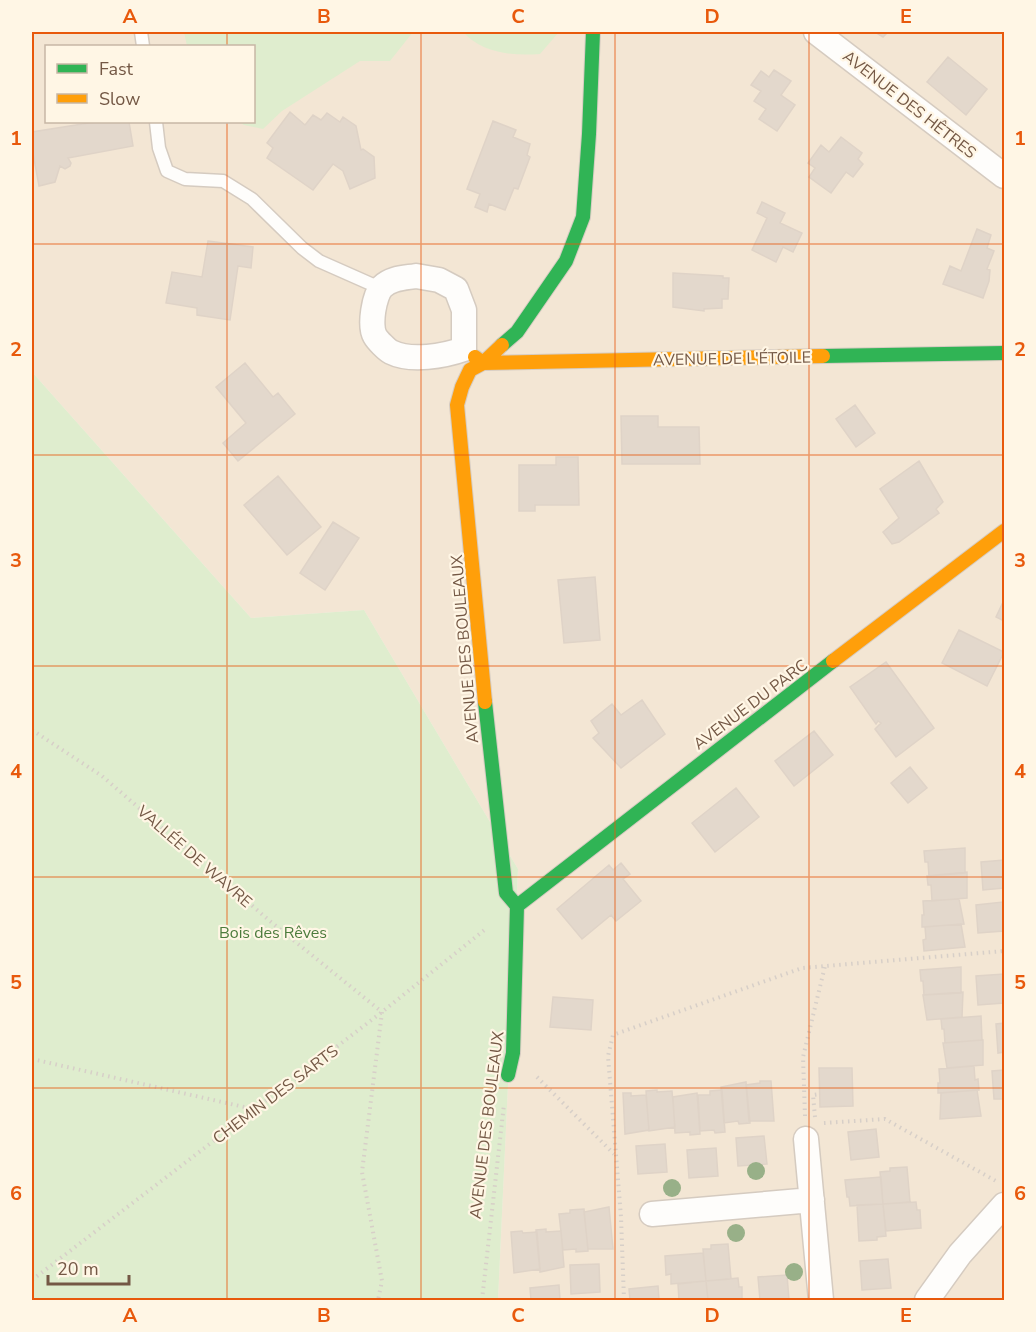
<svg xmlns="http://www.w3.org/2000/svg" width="1036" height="1332" font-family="'Nunito Sans',sans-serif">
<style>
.residential{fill:#f3e6d4;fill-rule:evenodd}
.green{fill:#dfedce}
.building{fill:#e3d8cc;stroke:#dfd3c7;stroke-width:1.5}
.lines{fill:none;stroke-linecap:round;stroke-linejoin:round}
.lane-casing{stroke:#d5cbc0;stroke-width:15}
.street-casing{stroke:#d5cbc0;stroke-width:27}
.fast-casing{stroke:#d6ccc2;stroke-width:16}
.slow-casing{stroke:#d6ccc2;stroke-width:16}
.path{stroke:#d7cfc8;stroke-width:4;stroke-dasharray:1.5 4.5;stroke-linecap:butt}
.lane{stroke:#fefdfb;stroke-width:12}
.street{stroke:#fefdfb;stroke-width:24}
.fast{stroke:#30b455;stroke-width:14}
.slow{stroke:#ff9f0a;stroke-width:14}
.tree{fill:#98b088}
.grid{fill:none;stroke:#e8590c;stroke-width:1.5;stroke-opacity:0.55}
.labels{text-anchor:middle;stroke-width:4.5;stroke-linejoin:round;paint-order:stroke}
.street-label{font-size:16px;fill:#745845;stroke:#fff6e5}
.park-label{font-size:16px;fill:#4c7b3c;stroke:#fff6e5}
.neatline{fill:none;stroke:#e8590c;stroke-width:2}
.grid-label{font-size:20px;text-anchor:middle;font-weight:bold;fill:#e8590c}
</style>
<rect width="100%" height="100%" fill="#f6f0e5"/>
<path class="residential" d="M 32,32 L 1004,32 L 1004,1300 L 498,1300 L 518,869 L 364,610 L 251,618 L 32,372 ZM 46,46 L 254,46 L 254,122 L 46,122 Z"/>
<path class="green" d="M 184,32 L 413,32 L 390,61 L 360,61 L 282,111 L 263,129 L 244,125 L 239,122 L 254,122 L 254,46 L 187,46 Z
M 463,32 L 559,32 L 540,54 C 512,56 482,53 463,32 Z
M 32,372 L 251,618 L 364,610 L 518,869 L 498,1300 L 32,1300 Z"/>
<path class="building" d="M 875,32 L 888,32 L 883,37 Z
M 948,57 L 987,89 L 966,115 L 927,82 Z
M 774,70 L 791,81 L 781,95 L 795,105 L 777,131 L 759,119 L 766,109 L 754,101 L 761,91 L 751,85 L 761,71 L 769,77 Z
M 290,112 L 305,125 L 313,115 L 321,120 L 327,113 L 340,122 L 343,117 L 356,126 L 361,150 L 363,149 L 374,157 L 375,178 L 350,189 L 343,171 L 333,164 L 313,190 L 267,158 L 273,148 L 267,143 Z
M 493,121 L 516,130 L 513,137 L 530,144 L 527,155 L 530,157 L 518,189 L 514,188 L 505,210 L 489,204 L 487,212 L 475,207 L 480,194 L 467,189 Z
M 95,122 L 129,122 L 133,146 L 68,158 L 71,163 L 70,166 L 65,169 L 60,166 L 55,182 L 39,186 L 32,148 L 32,132 Z
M 841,137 L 862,153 L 858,159 L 863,164 L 853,177 L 846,172 L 831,193 L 809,177 L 815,168 L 808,163 L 821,145 L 829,152 Z
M 762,202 L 785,213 L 780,223 L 802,233 L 793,252 L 783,247 L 776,262 L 752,250 L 767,218 L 757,213 Z
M 977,229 L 991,235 L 987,248 L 994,251 L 987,269 L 990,270 L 989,281 L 983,298 L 943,284 L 950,266 L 961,271 Z
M 208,241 L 253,247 L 251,268 L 238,266 L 230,320 L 197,315 L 197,308 L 166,303 L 172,272 L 202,277 Z
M 673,273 L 723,276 L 723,278 L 729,278 L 728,299 L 722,299 L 722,308 L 704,309 L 704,311 L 673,307 Z
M 245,363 L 273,397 L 278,393 L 295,414 L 238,461 L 223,443 L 246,423 L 216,387 Z
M 855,405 L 875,433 L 856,447 L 836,419 Z
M 621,416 L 658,416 L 658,427 L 699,427 L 700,464 L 622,464 Z
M 556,457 L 578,457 L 579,505 L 535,505 L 535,511 L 519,511 L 519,465 L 556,465 Z
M 919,461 L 943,502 L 936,509 L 939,513 L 899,542 L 892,544 L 883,532 L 899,518 L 880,489 Z
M 278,476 L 321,527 L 287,555 L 244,505 Z
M 333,522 L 359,538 L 325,590 L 300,573 Z
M 595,577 L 600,640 L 564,643 L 558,580 Z
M 1004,600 L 1004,621 L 996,617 Z
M 959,630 L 1004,652 L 987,686 L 942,663 Z
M 886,662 L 934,728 L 896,757 L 875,729 L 881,723 L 878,721 L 876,724 L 850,687 Z
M 642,700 L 665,734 L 621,768 L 593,738 L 599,733 L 591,721 L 612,704 L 621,715 Z
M 814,731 L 833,755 L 794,786 L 775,761 Z
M 910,767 L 927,788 L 908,803 L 891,783 Z
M 736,788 L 759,817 L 715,852 L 692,823 Z
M 965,848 L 965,873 L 929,876 L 928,862 L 925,862 L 924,851 Z
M 1004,860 L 1004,888 L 983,890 L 981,862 Z
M 621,863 L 630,874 L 623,879 L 641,901 L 616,921 L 611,915 L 582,939 L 557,909 L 609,865 L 613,870 Z
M 967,872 L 967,898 L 932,901 L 931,885 L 928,885 L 927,876 Z
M 959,899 L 964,924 L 922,927 L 922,915 L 924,915 L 923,901 Z
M 1003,902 L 1004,931 L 978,933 L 976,905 Z
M 961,924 L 965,947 L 924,951 L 923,940 L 926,939 L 925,927 Z
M 961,967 L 961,993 L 924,995 L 923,981 L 921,981 L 920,970 Z
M 1004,974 L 1004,1003 L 978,1005 L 976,976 Z
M 963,992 L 962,1017 L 927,1020 L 923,995 Z
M 553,997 L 593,1000 L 591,1030 L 550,1027 Z
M 981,1016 L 982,1040 L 945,1043 L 944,1029 L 942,1029 L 941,1019 Z
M 1004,1023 L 1004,1052 L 998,1053 L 996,1024 Z
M 983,1040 L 983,1065 L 947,1068 L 943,1043 Z
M 974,1066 L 975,1080 L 978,1079 L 979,1090 L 938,1093 L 938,1083 L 940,1083 L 939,1069 Z
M 819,1068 L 852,1068 L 853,1106 L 820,1107 Z
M 1004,1070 L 1004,1099 L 994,1099 L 992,1071 Z
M 760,1081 L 771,1081 L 774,1121 L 749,1121 L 746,1085 L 760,1083 Z
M 746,1082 L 750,1123 L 739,1124 L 738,1121 L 724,1123 L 721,1087 Z
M 657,1090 L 657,1092 L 672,1091 L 675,1127 L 649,1131 L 646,1091 Z
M 722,1090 L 725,1132 L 715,1133 L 714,1130 L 700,1131 L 698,1095 L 710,1095 L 710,1091 Z
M 977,1090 L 981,1116 L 940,1119 L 941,1093 Z
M 623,1093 L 631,1093 L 631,1096 L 646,1095 L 649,1130 L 625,1134 Z
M 697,1093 L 700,1134 L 690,1135 L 690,1132 L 675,1133 L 673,1097 Z
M 876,1129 L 879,1157 L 851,1160 L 848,1132 Z
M 764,1136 L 767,1164 L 738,1166 L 736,1138 Z
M 665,1144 L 667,1172 L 638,1174 L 636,1146 Z
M 716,1148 L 718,1176 L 689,1178 L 687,1150 Z
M 907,1167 L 910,1202 L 883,1204 L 880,1172 L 890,1171 L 890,1168 Z
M 881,1177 L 883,1204 L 850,1206 L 849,1197 L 847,1197 L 845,1180 Z
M 916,1202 L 917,1210 L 920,1210 L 921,1228 L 886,1231 L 883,1204 Z
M 883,1204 L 886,1236 L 877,1237 L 877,1240 L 859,1241 L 857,1205 Z
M 609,1207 L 613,1249 L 588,1249 L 584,1212 Z
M 584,1209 L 588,1251 L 576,1252 L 576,1249 L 563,1250 L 559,1214 L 570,1213 L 570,1210 Z
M 546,1229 L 546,1232 L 561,1231 L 564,1267 L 540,1272 L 536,1230 Z
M 522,1231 L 523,1233 L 537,1232 L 540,1269 L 514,1273 L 511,1232 Z
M 728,1244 L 731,1279 L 706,1281 L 703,1249 L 711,1249 L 711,1245 Z
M 703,1253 L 706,1281 L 671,1284 L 671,1274 L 666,1275 L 665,1256 Z
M 888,1259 L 891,1288 L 862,1290 L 860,1261 Z
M 599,1264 L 600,1292 L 571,1294 L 570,1265 Z
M 787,1275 L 789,1300 L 760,1300 L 758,1277 Z
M 738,1278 L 739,1287 L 742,1287 L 742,1300 L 708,1300 L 706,1281 Z
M 706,1281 L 708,1300 L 679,1300 L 678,1284 Z
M 559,1285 L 560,1300 L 531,1300 L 530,1288 Z
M 658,1286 L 659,1300 L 630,1300 L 629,1289 Z"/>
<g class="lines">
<defs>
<path id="lane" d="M 141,32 L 143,46
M 156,122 L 159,148 L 167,171 L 185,179 L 223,181 L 252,199 L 302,248 L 319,261 L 380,288"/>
<path id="street" d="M 816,32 L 1004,176
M 416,276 L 439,280 L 456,289 L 464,310 L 464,349 C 444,356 411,362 391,352 C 387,350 377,340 375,336 C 369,326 374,295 382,287 C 391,278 404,278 416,276 Z
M 806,1139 L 821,1300
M 652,1214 L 812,1200
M 927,1300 L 960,1254 L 1004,1205"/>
<path id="fast" d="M 502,345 L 517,332 L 566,261 L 583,217 L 589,134 L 593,32
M 823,356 L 1004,353
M 485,702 L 506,893 L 517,906 L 513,1053 L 508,1075
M 517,906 L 833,661"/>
<path id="slow" d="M 475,357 L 483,363 L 823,356
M 833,661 L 1004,531
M 485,702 L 457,405 L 462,387 L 470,370 L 483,363 L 502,345"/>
</defs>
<use href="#lane" class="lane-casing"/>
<use href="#street" class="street-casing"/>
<use href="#fast" class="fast-casing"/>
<use href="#slow" class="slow-casing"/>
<path class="path" d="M 32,730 L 102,776 L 271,922 L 382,1012 L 362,1172 L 382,1281 L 378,1300
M 32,1059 L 253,1109
M 537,1077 L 614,1154
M 805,1116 L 803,1057 L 825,966
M 815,1117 L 813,1095 L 820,1094
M 824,1123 L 885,1119 L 996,1181
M 32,1280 L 382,1012 L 487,928
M 482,1300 L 504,1104
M 624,1300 L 621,1217 L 608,1056 L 613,1035 L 802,968 L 1004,951"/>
<use href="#lane" class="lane"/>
<use href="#street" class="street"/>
<use href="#fast" class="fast"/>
<use href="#slow" class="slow"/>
</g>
<g class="tree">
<circle cx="756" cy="1171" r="9"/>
<circle cx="672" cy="1188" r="9"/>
<circle cx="736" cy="1233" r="9"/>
<circle cx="794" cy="1272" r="9"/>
</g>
<path class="grid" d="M 227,32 L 227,46M 421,32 L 421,1300M 615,32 L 615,1300M 809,32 L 809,1300M 227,122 L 227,1300M 32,244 L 1004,244M 32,455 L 1004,455M 32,666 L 1004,666M 32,877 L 1004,877M 32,1088 L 1004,1088"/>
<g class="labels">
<g class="street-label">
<text transform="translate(910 104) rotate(38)" y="6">AVENUE DES HÊTRES</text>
<text transform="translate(732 358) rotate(-1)" y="6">AVENUE DE L'ÉTOILE</text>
<text transform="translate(464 649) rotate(-95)" y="6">AVENUE DES BOULEAUX</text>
<text transform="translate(750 704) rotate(-37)" y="6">AVENUE DU PARC</text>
<text transform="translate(195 856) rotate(41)" y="6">VALLÉE DE WAVRE</text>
<text transform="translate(275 1094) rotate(-37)" y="6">CHEMIN DES SARTS</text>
<text transform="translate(486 1125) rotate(-83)" y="6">AVENUE DES BOULEAUX</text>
</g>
<g class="park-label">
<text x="273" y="938">Bois des Rêves</text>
</g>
</g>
<rect width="1036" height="1332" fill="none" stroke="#fff6e5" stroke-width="66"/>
<rect x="45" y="45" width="210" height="78" fill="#fff6e5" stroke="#c7b7a5" stroke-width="1.5"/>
<rect x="57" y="64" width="30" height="9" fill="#30b455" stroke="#c7b7a5" stroke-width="1.5"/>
<text x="99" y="75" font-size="18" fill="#745845">Fast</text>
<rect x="57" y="94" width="30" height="9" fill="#ff9f0a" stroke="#c7b7a5" stroke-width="1.5"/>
<text x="99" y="105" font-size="18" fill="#745845">Slow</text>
<path d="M48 1275v9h81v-9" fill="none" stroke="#745845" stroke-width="3"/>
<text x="57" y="1275" font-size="18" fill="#745845" stroke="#fff6e5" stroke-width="4.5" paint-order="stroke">20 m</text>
<rect x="33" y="33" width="970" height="1266" class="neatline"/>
<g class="grid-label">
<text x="130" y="23">A</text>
<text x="324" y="23">B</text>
<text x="518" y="23">C</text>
<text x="712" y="23">D</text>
<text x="906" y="23">E</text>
<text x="16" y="145">1</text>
<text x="1020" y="145">1</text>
<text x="16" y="356">2</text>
<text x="1020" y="356">2</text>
<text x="16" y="567">3</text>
<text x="1020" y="567">3</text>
<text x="16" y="778">4</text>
<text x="1020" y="778">4</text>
<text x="16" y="989">5</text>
<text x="1020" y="989">5</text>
<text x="16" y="1200">6</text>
<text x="1020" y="1200">6</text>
<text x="130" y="1322">A</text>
<text x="324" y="1322">B</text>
<text x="518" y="1322">C</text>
<text x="712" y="1322">D</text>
<text x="906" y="1322">E</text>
</g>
</svg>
